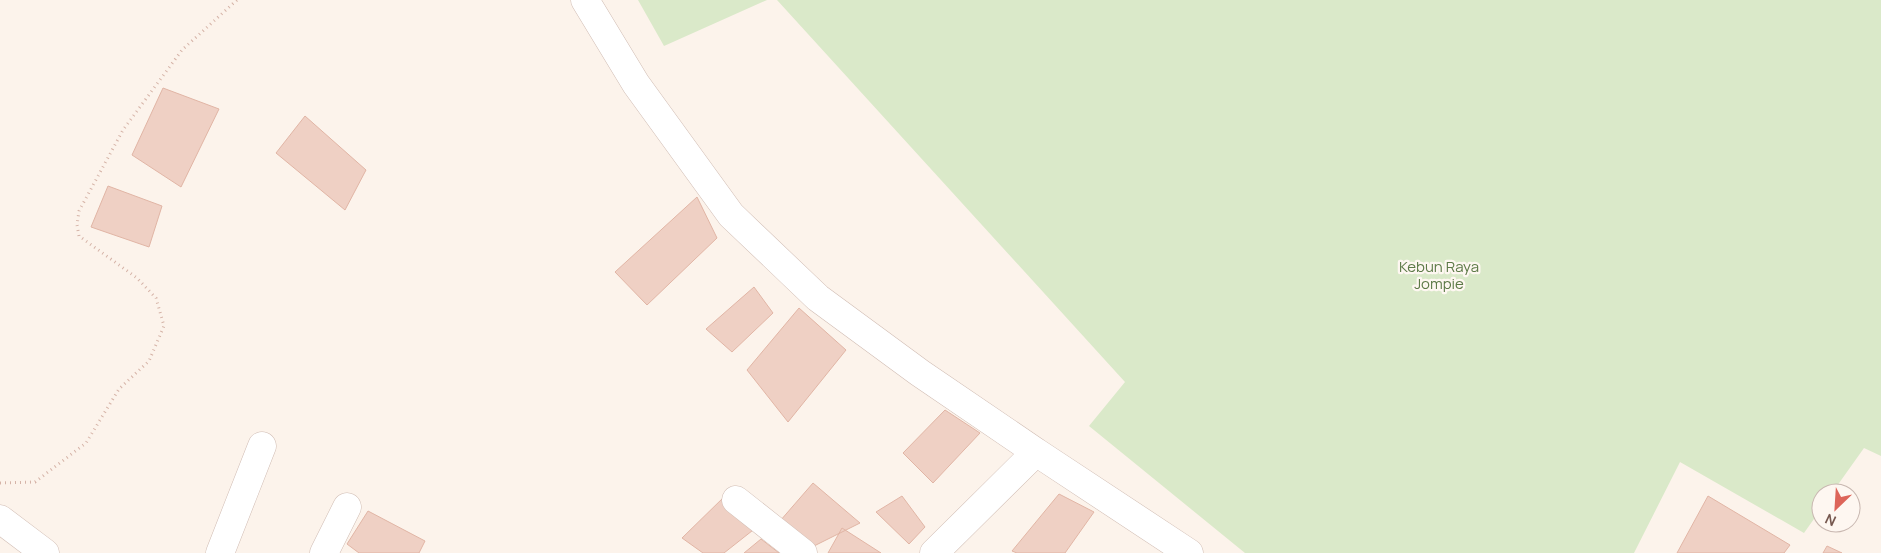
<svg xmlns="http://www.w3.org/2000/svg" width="1881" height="553" font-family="Manrope,sans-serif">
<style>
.green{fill:#dae9c9}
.building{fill:#efd0c4;stroke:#e1b5a5}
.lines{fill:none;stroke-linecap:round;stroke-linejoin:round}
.minor-casing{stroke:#d0bcb3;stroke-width:29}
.path{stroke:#d5b3a7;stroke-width:3;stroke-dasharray:1 4;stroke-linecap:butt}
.minor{stroke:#fff;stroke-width:28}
.labels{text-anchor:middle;stroke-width:4.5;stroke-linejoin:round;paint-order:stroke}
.park-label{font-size:15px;fill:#5d7a47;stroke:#fef7f1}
</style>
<rect width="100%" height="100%" fill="#fcf3eb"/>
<path class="green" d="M 638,0 L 767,0 L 664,46 Z
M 777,0 L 1881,0 L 1881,456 L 1864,448 L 1832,493 L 1821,493 L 1821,509 L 1804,533 L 1680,462 L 1634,553 L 1245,553 L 1089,426 L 1125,382 Z"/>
<path class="building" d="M 163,88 L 219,109 L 181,187 L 132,155 Z
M 305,116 L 366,170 L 345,210 L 276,153 Z
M 108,186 L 162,206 L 149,247 L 91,227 Z
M 697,197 L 717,238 L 647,305 L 615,272 Z
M 754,287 L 773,313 L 732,352 L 706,329 Z
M 799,308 L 846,350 L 788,422 L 747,370 Z
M 945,410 L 980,433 L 933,483 L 903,453 Z
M 813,483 L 860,523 L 808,549 L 780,521 Z
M 1059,494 L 1094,512 L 1065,553 L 1017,553 L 1012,551 Z
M 725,496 L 762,523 L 724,553 L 703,553 L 682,538 Z
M 902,496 L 925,527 L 909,544 L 876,512 Z
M 1708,496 L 1790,545 L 1784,553 L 1677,553 Z
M 368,511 L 425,541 L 419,553 L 359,553 L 347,544 Z
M 842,528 L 881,553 L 828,553 Z
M 761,539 L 779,553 L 744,553 Z
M 1827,546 L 1842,553 L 1823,553 Z"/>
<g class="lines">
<defs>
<path id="minor" d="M 585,0 L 636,84 L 731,215 L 818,298 L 920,373 L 1036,452
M 736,500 L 803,553
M 0,519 L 45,553
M 220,553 L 262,446
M 324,553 L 347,507
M 934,553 L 1036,452 L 1189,553"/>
</defs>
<use href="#minor" class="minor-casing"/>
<path class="path" d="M 0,483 L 35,482 L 86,443 L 119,389 L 149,361 L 164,326 L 156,298 L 137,278 L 79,236 L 77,225 L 79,211 L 123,130 L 182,50 L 237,0"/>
<use href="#minor" class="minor"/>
</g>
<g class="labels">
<g class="park-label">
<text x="1439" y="272">Kebun Raya<tspan x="1439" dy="17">Jompie</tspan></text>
</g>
</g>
<g transform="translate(1836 508) rotate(205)"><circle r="24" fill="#fef7f1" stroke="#c8b7b0"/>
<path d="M0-4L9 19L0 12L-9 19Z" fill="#dd6559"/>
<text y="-8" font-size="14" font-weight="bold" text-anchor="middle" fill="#76584f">N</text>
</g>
</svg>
